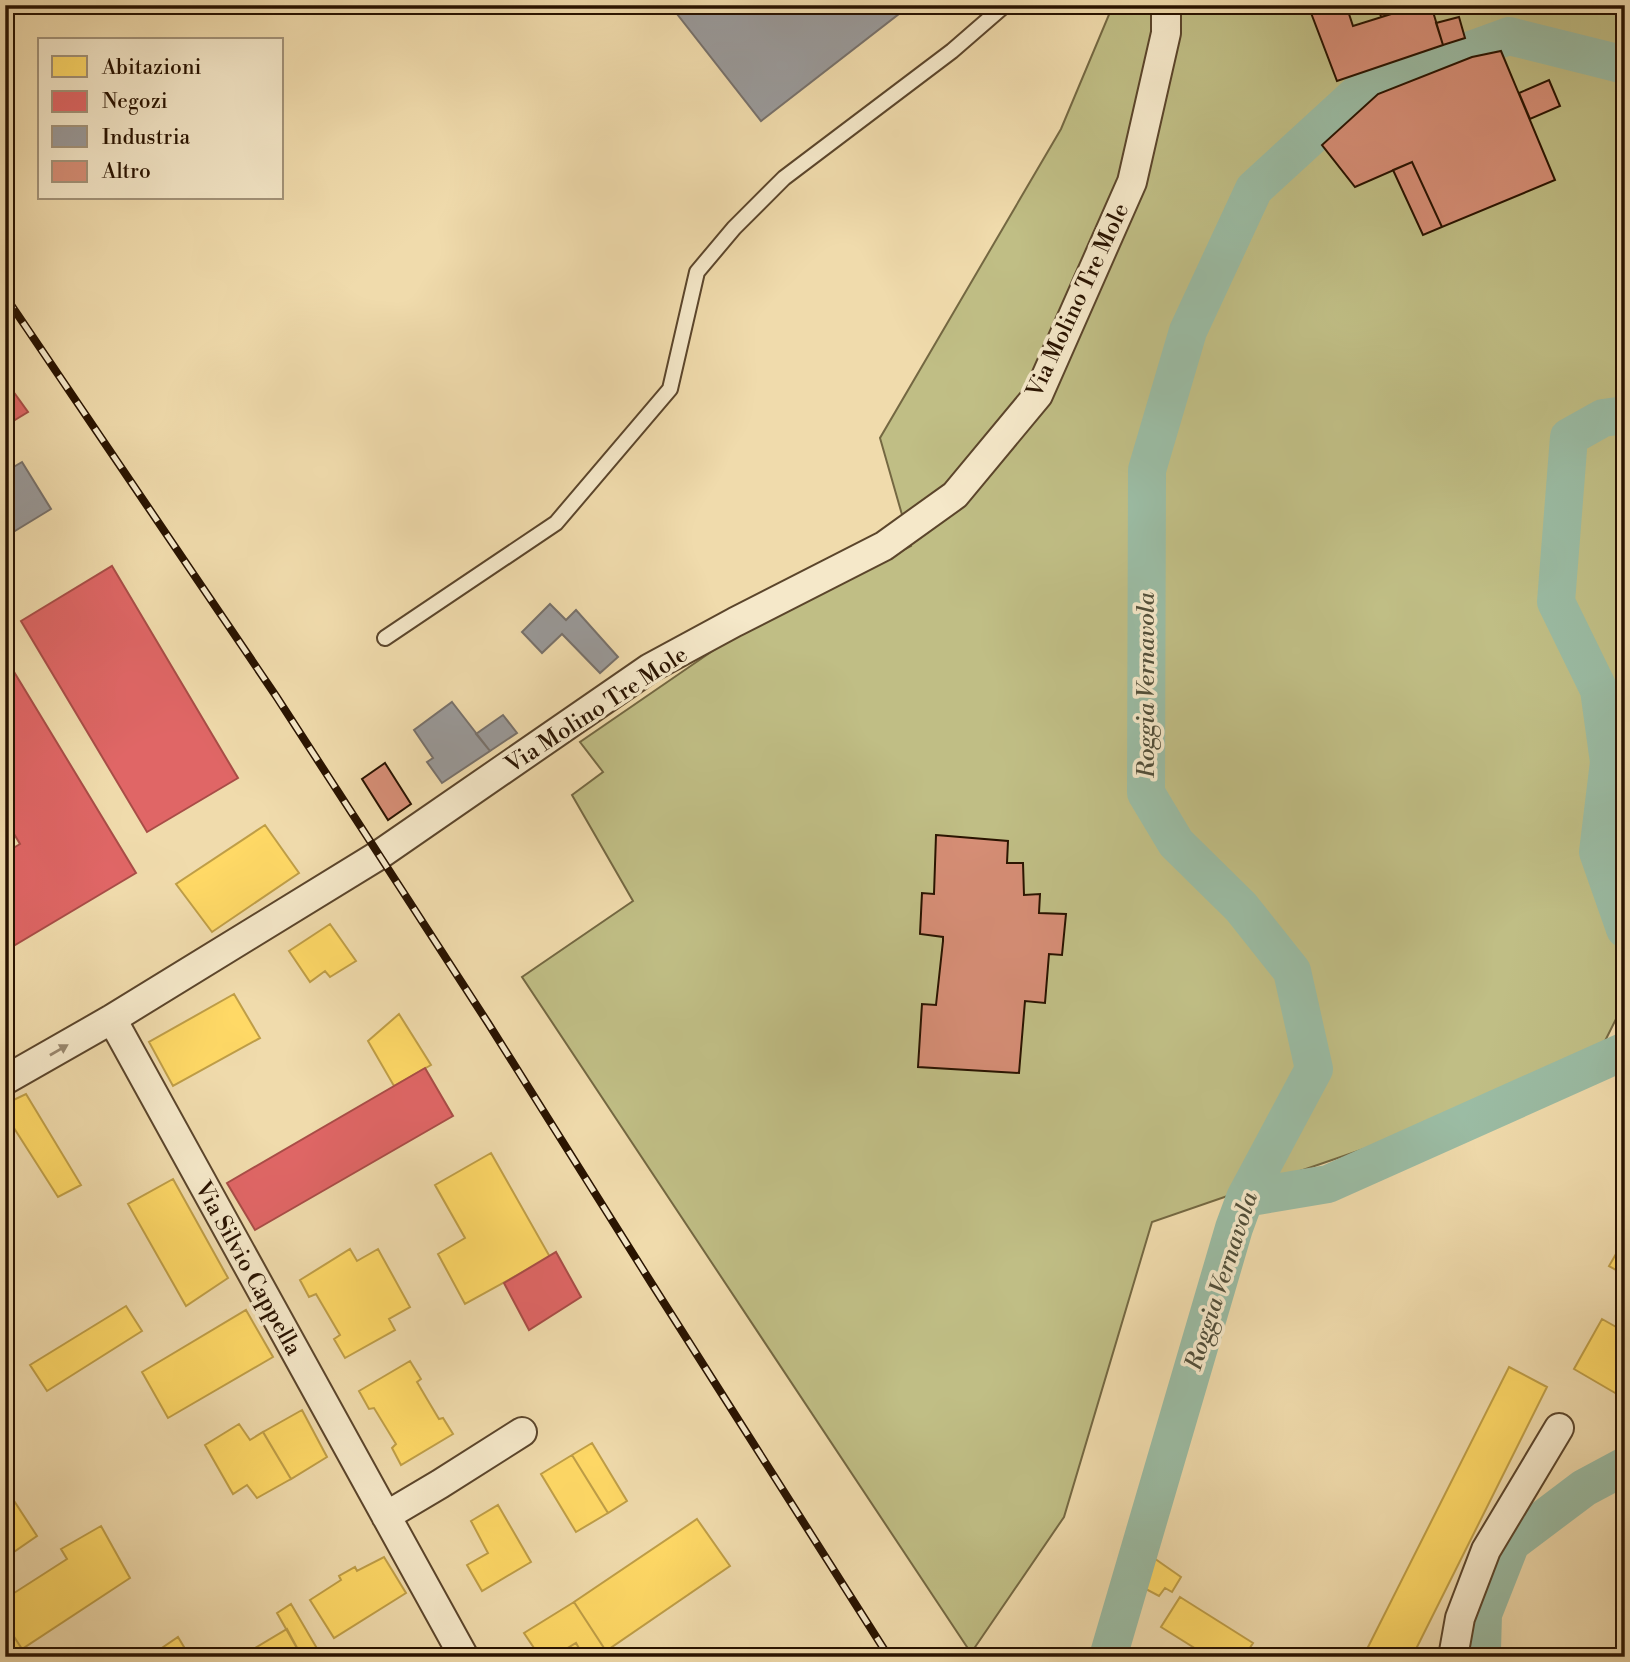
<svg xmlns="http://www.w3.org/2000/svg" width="1630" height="1662" font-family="'Libre Bodoni',serif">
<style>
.green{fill:#c0be85;stroke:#746842;stroke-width:2}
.homes{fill:#ffd966;stroke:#bf9e47;stroke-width:2}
.shops{fill:#e06666;stroke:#a94d47;stroke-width:2}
.industry{fill:#999;stroke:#77716b;stroke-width:2}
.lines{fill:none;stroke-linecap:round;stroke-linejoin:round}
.canal{stroke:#9bbca4;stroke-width:38}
.building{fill:#d68e76;stroke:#291300;stroke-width:2}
.lane-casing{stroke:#5b452b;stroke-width:18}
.street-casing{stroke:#5b452b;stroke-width:32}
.lane{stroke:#f5e8c9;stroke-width:14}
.street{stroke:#f5e8c9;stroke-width:28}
.rail-casing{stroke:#291300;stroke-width:8}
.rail{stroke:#f5e8c9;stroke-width:5;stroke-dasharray:16;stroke-linecap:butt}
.oneway{fill:#99886f}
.labels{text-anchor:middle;stroke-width:7;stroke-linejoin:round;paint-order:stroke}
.street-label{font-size:23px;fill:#291300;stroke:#f5e8c9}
.water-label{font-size:24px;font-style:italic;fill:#514e39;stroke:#f5e8c9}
</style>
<rect width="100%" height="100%" fill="#f0dbac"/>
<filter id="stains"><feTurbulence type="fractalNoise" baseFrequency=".00286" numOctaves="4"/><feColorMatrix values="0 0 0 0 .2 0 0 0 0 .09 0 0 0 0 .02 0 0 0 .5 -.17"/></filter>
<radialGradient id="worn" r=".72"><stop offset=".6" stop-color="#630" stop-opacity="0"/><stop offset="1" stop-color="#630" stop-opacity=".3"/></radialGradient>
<path class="green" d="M 1113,5 L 1625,5 L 1625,1001 L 1590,1071 L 1152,1222 L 1064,1517 L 971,1653 L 522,977 L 633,901 L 572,795 L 603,772 L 580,742 L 727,641 L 911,546 L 880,438 L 1061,129 Z"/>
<path class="homes" d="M 265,825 L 299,873 L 212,932 L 176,884 Z
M 330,924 L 356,961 L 330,977 L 325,971 L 310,982 L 289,951 Z
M 234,994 L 260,1038 L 173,1086 L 149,1042 Z
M 399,1014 L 431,1065 L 394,1086 L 368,1041 Z
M 26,1094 L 81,1185 L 58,1197 L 5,1114 L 5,1104 Z
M 491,1153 L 550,1257 L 465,1304 L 438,1254 L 465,1238 L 435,1185 Z
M 173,1179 L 228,1278 L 186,1306 L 128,1204 Z
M 1620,1247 L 1625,1249 L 1625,1275 L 1609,1266 Z
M 350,1249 L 357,1261 L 378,1249 L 410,1307 L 389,1319 L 395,1330 L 345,1358 L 334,1339 L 340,1335 L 316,1294 L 309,1297 L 300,1280 Z
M 126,1306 L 142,1331 L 47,1391 L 30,1365 Z
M 246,1310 L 273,1357 L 168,1418 L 142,1372 Z
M 1602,1319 L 1625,1332 L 1625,1392 L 1622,1397 L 1574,1369 Z
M 410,1361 L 421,1379 L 417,1382 L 427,1399 L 439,1419 L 443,1418 L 453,1434 L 401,1465 L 392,1448 L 396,1444 L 374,1408 L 369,1409 L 359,1391 Z
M 1509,1367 L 1547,1387 L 1412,1657 L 1363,1657 Z
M 302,1410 L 327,1457 L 291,1479 L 263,1432 Z
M 239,1424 L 250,1440 L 263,1432 L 291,1479 L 257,1498 L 247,1485 L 233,1494 L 205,1445 Z
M 592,1443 L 627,1501 L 608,1513 L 572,1455 Z
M 572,1455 L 608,1513 L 576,1532 L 541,1474 Z
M 5,1487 L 37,1536 L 5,1558 Z
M 498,1505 L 531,1562 L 482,1591 L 467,1565 L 488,1553 L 471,1521 Z
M 697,1519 L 730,1566 L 606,1651 L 574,1602 Z
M 101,1526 L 130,1578 L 22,1649 L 9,1629 L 5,1632 L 5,1586 L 11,1595 L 67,1559 L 61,1549 Z
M 1151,1556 L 1181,1577 L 1172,1592 L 1165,1588 L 1159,1596 L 1140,1586 Z
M 384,1557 L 406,1593 L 334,1638 L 310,1600 L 341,1580 L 339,1576 L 355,1567 L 357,1571 Z
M 1180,1597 L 1253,1643 L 1244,1657 L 1209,1657 L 1161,1627 Z
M 574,1602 L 606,1651 L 598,1657 L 584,1657 L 576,1643 L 553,1657 L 540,1657 L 524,1633 Z
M 291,1604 L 322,1657 L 302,1657 L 277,1613 Z
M 9,1629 L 22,1649 L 10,1657 L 5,1657 L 5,1632 Z
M 287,1629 L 302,1657 L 240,1657 Z
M 178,1637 L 190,1657 L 150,1656 Z
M 576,1643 L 584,1657 L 553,1657 Z"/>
<path class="shops" d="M 5,380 L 28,412 L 5,426 Z
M 112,566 L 238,778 L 147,832 L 21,621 Z
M 5,657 L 136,873 L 5,951 L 5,853 L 20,844 L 5,819 Z
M 425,1068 L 453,1116 L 255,1230 L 227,1183 Z
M 556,1252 L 581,1297 L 529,1330 L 504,1283 Z"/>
<path class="industry" d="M 670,5 L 900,5 L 904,10 L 761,121 Z
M 22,462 L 51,509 L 5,537 L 5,472 Z
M 550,604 L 566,620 L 576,610 L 618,657 L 600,673 L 562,634 L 542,653 L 522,632 Z
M 452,702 L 490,751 L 442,783 L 427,762 L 433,758 L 414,730 Z
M 503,715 L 517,733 L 490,751 L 476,734 Z"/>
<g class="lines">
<path class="canal" d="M 1625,415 L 1603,418 L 1569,437 L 1556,602 L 1599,690 L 1609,762 L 1598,852 L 1625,929
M 1245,1198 L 1328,1184 L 1625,1051
M 1482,1650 L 1483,1614 L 1511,1543 L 1584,1488 L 1625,1466
M 1108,1657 L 1234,1228 L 1245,1198 L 1314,1069 L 1292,971 L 1241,907 L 1176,843 L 1146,793 L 1147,470 L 1188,331 L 1254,189 L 1363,89 L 1509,36 L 1625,65"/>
</g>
<path class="building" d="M 1308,5 L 1346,5 L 1353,26 L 1420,5 L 1431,5 L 1443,45 L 1337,81 Z
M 1378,5 L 1420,5 L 1381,17 Z
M 1459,17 L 1465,38 L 1443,45 L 1436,23 Z
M 1501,51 L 1555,180 L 1442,227 L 1412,162 L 1355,187 L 1322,145 L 1378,94 L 1472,57 Z
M 1549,80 L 1560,106 L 1530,119 L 1519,93 Z
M 1412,162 L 1442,227 L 1423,235 L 1393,170 Z
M 385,763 L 411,804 L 388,820 L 362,779 Z
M 936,835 L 1008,841 L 1007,863 L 1023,863 L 1024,895 L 1040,894 L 1039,913 L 1066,914 L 1062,955 L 1049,954 L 1045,1003 L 1025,1001 L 1019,1073 L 918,1067 L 922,1004 L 936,1005 L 943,941 L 943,937 L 920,934 L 922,893 L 934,894 Z"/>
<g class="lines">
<defs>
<path id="lane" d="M 385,638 L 556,523 L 670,389 L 697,272 L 734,228 L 784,178 L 952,51 L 1005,5"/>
<path id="street" d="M 112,1019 L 464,1657
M 5,1080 L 112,1019 L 379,855 L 650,668 L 735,622 L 884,546 L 955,495 L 1038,395 L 1132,182 L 1166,33 L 1166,5
M 386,1516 L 440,1484 L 522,1432
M 1453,1657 L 1460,1618 L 1486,1550 L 1559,1428"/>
</defs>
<use href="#lane" class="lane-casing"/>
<use href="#street" class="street-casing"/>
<use href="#lane" class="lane"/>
<use href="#street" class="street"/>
<defs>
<path id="rail" d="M 5,296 L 276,696 L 488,1023 L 652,1284 L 889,1657"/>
</defs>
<use href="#rail" class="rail-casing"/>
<use href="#rail" class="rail"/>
</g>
<defs><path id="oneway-solid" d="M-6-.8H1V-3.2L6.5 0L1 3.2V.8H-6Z" transform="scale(1.75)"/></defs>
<use class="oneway" href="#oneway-solid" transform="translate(59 1050) rotate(-30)"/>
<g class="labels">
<g class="street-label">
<text transform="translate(1077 300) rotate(-65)" y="8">Via Molino Tre Mole</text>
<text transform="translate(596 709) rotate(-33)" y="8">Via Molino Tre Mole</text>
<text transform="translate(249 1268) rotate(61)" y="8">Via Silvio Cappella</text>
</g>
<g class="water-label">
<text transform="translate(1146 685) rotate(-90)" y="8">Roggia Vernavola</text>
<text transform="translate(1221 1281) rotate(-72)" y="8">Roggia Vernavola</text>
</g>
</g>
<rect width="1630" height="1662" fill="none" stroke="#f0dbac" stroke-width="28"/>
<rect x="7" y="7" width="1616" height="1648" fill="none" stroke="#291300" stroke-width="3.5"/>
<rect x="14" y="14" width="1602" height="1634" fill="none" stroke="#291300" stroke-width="2"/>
<rect x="38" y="38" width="245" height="161" fill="#f5e8c9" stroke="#a39379" stroke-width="2"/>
<rect x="52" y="56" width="35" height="21" fill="#ffd966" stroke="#a39379" stroke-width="2"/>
<text x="102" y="74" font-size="21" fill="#291300">Abitazioni</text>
<rect x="52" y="91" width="35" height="21" fill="#e06666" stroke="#a39379" stroke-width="2"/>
<text x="102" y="108" font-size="21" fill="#291300">Negozi</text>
<rect x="52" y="126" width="35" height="21" fill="#999999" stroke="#a39379" stroke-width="2"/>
<text x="102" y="144" font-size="21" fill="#291300">Industria</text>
<rect x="52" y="161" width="35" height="21" fill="#d68e76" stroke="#a39379" stroke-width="2"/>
<text x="102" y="178" font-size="21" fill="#291300">Altro</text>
<rect width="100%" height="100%" filter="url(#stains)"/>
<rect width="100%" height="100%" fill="url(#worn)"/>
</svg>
